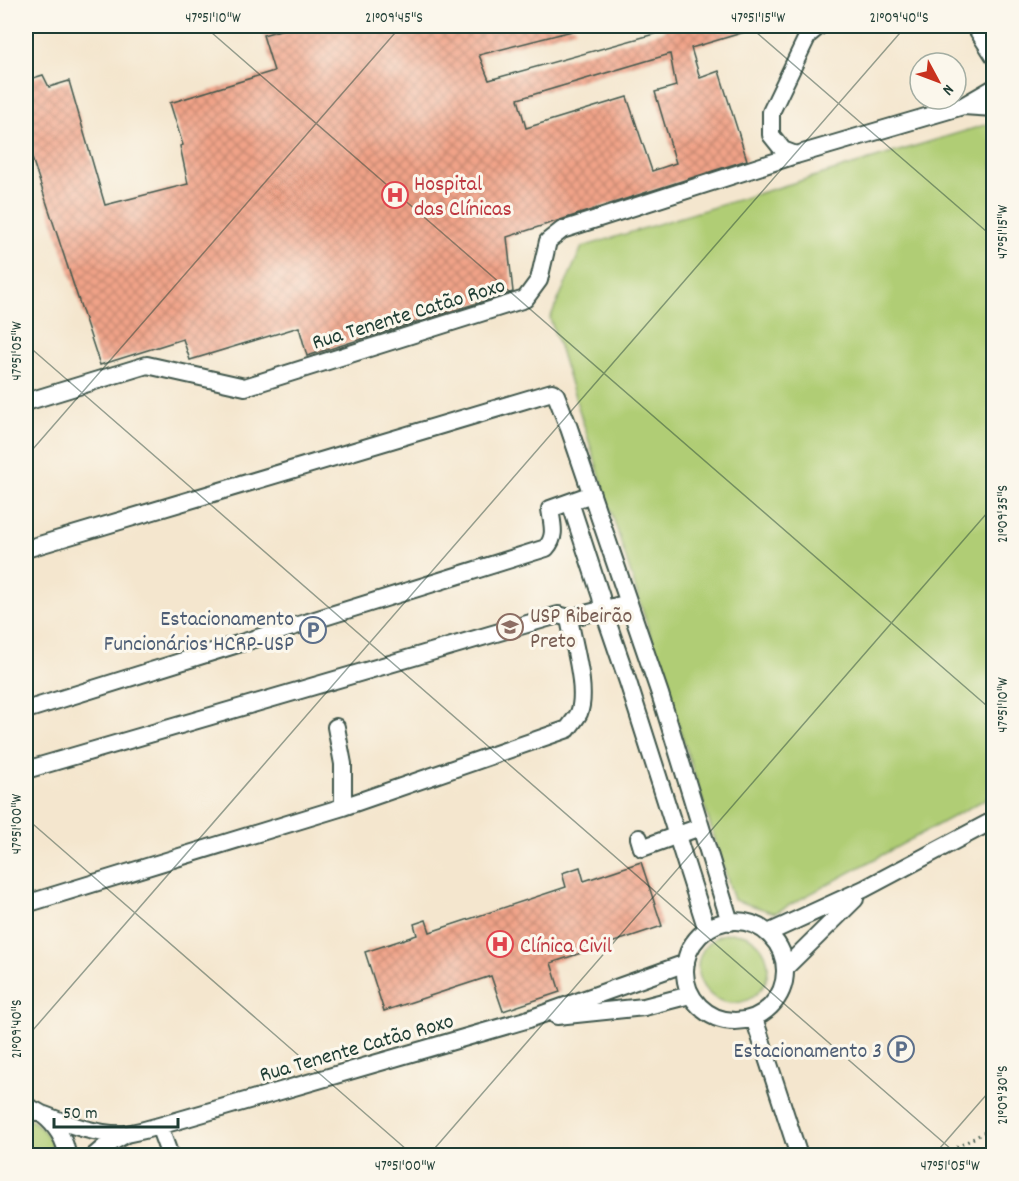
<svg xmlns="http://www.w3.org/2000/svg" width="1019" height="1181" font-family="Dekko,sans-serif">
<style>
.green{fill:#b0cd74;stroke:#688554;stroke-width:1.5}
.building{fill:url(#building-cross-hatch);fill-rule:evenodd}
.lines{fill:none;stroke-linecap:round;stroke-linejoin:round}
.minor-casing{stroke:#3f564b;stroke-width:20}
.path{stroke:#3f564b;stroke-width:3;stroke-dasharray:1.5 4.5;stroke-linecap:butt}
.minor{stroke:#fff;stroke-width:16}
.ticks{fill:none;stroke:#1f3d34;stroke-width:1.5;stroke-opacity:0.45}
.labels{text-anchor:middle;stroke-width:6;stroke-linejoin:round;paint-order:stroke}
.health-label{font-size:22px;fill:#be3a42;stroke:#fbf7ec;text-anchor:start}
.street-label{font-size:22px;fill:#1f3d34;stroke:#fbf7ec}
.education-label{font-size:22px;fill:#785e54;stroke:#fbf7ec;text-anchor:start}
.service-label{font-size:22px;fill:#4e5e75;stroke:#fbf7ec;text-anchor:end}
.neatline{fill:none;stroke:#1f3d34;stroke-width:2}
.ticks-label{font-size:15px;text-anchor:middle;fill:#1f3d34}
</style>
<defs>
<pattern id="building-cross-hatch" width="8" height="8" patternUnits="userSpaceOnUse" patternTransform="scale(1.5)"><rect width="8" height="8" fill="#f1a388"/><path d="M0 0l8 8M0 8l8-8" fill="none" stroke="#c38670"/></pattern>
</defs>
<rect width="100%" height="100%" fill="#fbf7ec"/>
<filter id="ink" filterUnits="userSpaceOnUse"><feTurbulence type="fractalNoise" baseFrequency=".0167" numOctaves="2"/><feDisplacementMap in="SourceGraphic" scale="12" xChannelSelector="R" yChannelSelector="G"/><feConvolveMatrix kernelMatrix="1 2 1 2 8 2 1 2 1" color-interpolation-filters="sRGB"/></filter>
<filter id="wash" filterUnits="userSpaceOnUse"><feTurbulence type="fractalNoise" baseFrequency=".008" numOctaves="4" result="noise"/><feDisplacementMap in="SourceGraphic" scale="24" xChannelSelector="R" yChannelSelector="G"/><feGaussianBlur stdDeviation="1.35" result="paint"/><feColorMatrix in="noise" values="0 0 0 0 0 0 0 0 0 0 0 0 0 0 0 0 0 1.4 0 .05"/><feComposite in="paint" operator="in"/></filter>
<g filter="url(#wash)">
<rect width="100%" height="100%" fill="#f4e6ce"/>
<path class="green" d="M 988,124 L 993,126 L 993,795 L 775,913 L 734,900 L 550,318 L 582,247 Z
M698 968a35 35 0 1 1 70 0a35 35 0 1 1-70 0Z
M 26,1118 C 40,1123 54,1140 54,1155 L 26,1155 Z"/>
<g id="blocks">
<path class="building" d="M 294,26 L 575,26 L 576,30 L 479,55 L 489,80 L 665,31 L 664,26 L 754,26 L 755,29 L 691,48 L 700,78 L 719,71 L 747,160 L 507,237 L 513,292 L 307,356 L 299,327 L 190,360 L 183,339 L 100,365 L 26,140 L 26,94 L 33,92 L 30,79 L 43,75 L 49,87 L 69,81 L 105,205 L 188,184 L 180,146 L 183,145 L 170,103 L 274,71 L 263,35 ZM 670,54 L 676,86 L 655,92 L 676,163 L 652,171 L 627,97 L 526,128 L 518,99 Z
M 641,862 L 662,926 L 551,963 L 560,992 L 503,1011 L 491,976 L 384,1011 L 365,952 L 417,935 L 414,924 L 426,920 L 430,932 L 566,887 L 562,873 L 580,867 L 584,881 Z"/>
</g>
</g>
<g filter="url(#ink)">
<use href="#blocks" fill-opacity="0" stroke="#3f564b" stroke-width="1.5"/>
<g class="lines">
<defs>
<path id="minor" d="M 975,26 L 994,56
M 963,106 L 994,108
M 796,155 L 783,150 L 771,135 L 771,112 L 808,35 L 819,26
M 26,402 L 147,365 L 245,387 L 525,299 L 539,280 L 548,241 L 562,230 L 796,155 L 963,106 L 994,88
M 570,502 L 601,597 L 603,609 L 628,682 L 707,930
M 26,549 L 552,392 L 556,395 L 569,428 L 660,694 L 730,922
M 26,710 L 546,548 C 557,536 552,524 550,509 L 592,494
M 336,727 L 343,764 L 343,807
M 26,770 L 558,615 L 569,618 L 629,603
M 639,838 L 642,848 L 700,827
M 26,904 L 343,807 L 568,729 C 571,724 576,719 579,713 C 588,690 573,643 569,618
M685 971a50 50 0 1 1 100 0a50 50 0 1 1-100 0Z
M 768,933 L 864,889 L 994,820
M 785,968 L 855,899
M 557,1016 L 644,1007 L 690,995
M 754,1018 L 799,1156
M 26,1106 C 31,1109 38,1111 43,1115 C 55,1124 66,1140 67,1156
M 42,1114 C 68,1124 98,1136 126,1134 C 137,1132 149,1129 159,1126 L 529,1019 L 686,963
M 159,1126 L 170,1156
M 94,1156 L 107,1145 L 126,1134"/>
</defs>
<use href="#minor" class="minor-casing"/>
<path class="path" d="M 941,1156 L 994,1127"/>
<use href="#minor" class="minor"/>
</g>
</g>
<path class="ticks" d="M 204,26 L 994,712M 749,26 L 994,238M 26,344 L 959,1156M 26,457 L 401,26M 26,818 L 414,1156M 26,1038 L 906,26M 428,1156 L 994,505M 933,1156 L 994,1086"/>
<defs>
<symbol id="hospital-ring" viewBox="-11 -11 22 22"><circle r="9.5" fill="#fbf7ec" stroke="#e0444e" stroke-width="1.5"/><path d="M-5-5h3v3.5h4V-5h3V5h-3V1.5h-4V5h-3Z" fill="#e0444e"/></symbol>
<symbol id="university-ring" viewBox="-11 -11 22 22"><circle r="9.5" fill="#fbf7ec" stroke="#8d6e63" stroke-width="1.5"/><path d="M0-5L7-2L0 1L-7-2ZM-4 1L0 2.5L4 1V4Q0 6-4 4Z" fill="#8d6e63"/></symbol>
<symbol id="parking-ring" viewBox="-11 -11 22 22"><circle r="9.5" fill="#fbf7ec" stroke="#5c6f8a" stroke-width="1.5"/><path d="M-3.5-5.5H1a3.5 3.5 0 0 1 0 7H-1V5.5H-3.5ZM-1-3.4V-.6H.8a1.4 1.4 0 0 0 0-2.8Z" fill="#5c6f8a"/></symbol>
</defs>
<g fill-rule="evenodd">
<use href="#hospital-ring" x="380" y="180" width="30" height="30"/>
<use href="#university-ring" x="495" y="612" width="30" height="30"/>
<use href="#parking-ring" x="298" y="615" width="30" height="30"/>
<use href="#hospital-ring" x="485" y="929" width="30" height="30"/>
<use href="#parking-ring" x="886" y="1034" width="30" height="30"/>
</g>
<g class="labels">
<g class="health-label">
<text x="414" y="190">Hospital<tspan x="414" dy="25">das Clínicas</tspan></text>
<text x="520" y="952">Clínica Civil</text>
</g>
<g class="street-label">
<text transform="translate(408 312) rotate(-17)" y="8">Rua Tenente Catão Roxo</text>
<text transform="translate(356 1046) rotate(-16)" y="8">Rua Tenente Catão Roxo</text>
</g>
<g class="education-label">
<text x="530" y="622">USP Ribeirão<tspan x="530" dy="25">Preto</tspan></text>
</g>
<g class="service-label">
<text x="294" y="625">Estacionamento<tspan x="294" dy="25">Funcionários HCRP-USP</tspan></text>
<text x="882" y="1057">Estacionamento 3</text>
</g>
</g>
<rect width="1019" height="1181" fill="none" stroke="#fbf7ec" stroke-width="66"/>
<g transform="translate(938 81) rotate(131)"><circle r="28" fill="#fbf7ec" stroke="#a3ada2" stroke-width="1.5"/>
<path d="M0-4.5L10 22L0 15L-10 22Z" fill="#c8321e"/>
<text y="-9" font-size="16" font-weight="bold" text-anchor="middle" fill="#1f3d34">N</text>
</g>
<path d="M54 1118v9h124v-9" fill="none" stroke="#1f3d34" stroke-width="3"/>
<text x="63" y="1118" font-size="18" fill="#1f3d34" stroke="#fbf7ec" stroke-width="4.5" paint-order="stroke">50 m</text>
<rect x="33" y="33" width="953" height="1115" class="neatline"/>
<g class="ticks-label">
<text x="213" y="22">47°51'10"W</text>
<text x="394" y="22">21°09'45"S</text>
<text x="758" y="22">47°51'15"W</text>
<text x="899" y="22">21°09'40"S</text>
<text transform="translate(1002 232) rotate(-90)" y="5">47°51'15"W</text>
<text transform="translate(16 351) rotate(-90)" y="5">47°51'05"W</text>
<text transform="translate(1002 514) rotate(-90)" y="5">21°09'35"S</text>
<text transform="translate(1002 705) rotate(-90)" y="5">47°51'10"W</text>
<text transform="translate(16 824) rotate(-90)" y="5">47°51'00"W</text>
<text transform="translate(16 1029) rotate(-90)" y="5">21°09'40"S</text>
<text transform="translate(1002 1095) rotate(-90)" y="5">21°09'30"S</text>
<text x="405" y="1170">47°51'00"W</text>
<text x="950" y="1170">47°51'05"W</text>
</g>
</svg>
